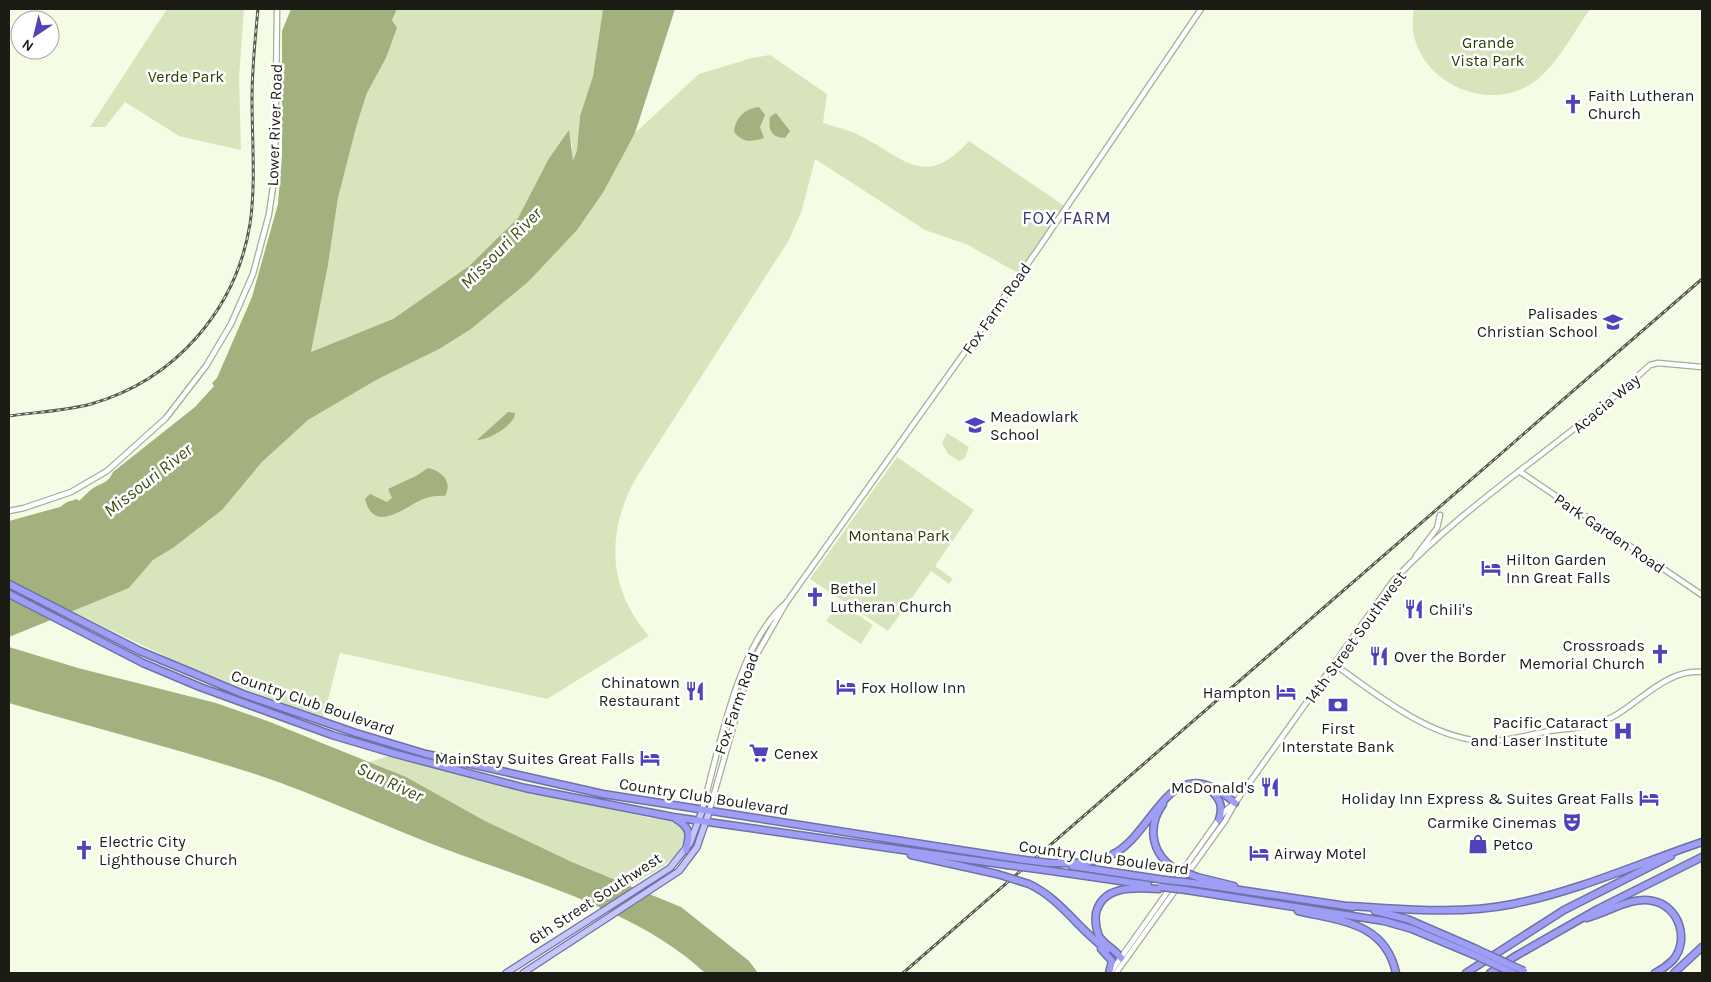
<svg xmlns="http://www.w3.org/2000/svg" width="1711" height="982" font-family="Karla,sans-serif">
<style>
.green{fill:#d8e5bc}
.water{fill:#a2b17e}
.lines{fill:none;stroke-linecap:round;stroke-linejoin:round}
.minor-casing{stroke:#a6ad98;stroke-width:7}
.major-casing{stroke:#7071a7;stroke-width:8}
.highway-casing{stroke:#7071a7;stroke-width:9}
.minor{stroke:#fff;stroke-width:4.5}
.major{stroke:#c5c5fa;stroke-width:5.5}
.highway{stroke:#9e9ef6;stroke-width:6}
.rail-casing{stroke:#585b4f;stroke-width:3}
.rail{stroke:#fff;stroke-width:1;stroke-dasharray:4;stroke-linecap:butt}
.highway-bridge-casing{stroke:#7071a7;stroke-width:9;stroke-linecap:butt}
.highway-bridge{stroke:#9e9ef6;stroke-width:6}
.labels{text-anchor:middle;stroke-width:5;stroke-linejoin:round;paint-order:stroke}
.park-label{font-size:16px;fill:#303c00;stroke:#fff}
.poi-label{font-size:16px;fill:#1b1d15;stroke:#fff;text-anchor:start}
.street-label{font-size:16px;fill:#1b1d15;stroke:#fff}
.neighbourhood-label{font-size:18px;letter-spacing:1px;fill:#3b3874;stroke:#fff}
.water-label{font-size:18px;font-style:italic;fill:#424f17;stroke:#fff}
</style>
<rect width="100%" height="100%" fill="#f5fce5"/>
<path class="green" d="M 167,9 L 244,9 L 239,78 L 241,150 L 179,136 L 125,102 L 105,127 L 90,127 Z
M 397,9 L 603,9 L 593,76 L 580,116 L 577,150 L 572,163 L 572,143 L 548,160 L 518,218 L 469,266 L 393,319 L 311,352 L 328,265 L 338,198 L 357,124 L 367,93 L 386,58 L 397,28 L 392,20 Z
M 1414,9 L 1590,9 C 1574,32 1559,61 1538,79 C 1487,121 1401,75 1414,9 Z
M 770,55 L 827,94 L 823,123 C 837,127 851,131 863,137 C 907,161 926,188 969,141 L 1066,207 L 1020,274 L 966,244 L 925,230 L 815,159 L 802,210 L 789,240 L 636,478 C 606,532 607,588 649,636 L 547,699 L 340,653 L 323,718 L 188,667 L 71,611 L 129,588 L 153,560 L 173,548 L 222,510 L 262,462 L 308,420 L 378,379 L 439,348 L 604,191 L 635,133 L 699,74 L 752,58 Z
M 947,433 L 969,447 L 965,458 L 959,461 L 948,454 L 942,443 Z
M 897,457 L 974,510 L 935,566 L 953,579 L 949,584 L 931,571 L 888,631 L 810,579 Z
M 839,602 L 873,625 L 861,644 L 826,621 Z
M 393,755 L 576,801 L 650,818 L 676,820 L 686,827 C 686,859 654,872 630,886 C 581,866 532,845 484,821 C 446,800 410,778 369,762 Z"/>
<path class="water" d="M 291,9 L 397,9 L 392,20 L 397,28 L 386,58 L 367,93 L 357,124 L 338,198 L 328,265 L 311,352 L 393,319 L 469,266 L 518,218 L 548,160 L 569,130 L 573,161 L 577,150 L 580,116 L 593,76 L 603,9 L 675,9 L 635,133 L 604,191 L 577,230 L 529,281 L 471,329 L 439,349 L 378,379 L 308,420 L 262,462 L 222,510 L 173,548 L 153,560 L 129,588 L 9,637 L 9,521 L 60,507 L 67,502 L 77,499 L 79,501 C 84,497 89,490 95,487 C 104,482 109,482 113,472 L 195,407 L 214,386 L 212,383 L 217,378 L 252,297 L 278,204 L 282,155 L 282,31 Z
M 759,107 L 765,115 L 760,127 L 764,138 C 751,142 743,143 734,132 C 735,118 744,109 759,107 Z
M 776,113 L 790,131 L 785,138 C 771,137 768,130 770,117 Z
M 508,412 L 515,413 C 515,425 488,441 477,440 Z
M 428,468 C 442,471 453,482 445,496 C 435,495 425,497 415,503 C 399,512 373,531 365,499 L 370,494 L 387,502 L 392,498 L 388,489 L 416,476 Z
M 9,647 L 78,668 L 216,703 L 270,722 L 406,777 L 485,821 L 572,862 L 681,907 L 749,961 L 758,973 L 705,973 C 641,912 528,880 445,849 C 381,825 319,795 255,774 C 174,748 91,727 9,703 Z"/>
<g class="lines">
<defs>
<path id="minor" d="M 1519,471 L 1702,595
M 9,511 L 24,508 L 71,492 L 107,471 L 166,418 L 206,366 L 231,324 L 253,274 L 269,214 L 275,173 L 277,9
M 1416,556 L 1437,528 L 1440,515
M 1334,664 C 1377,695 1437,744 1493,741 C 1512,740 1531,734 1550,731 C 1572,728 1596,727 1616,715 C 1643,699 1668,669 1702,672
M 702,810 C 719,750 737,646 785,604
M 709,812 L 748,674 L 757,654 L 786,603 L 1036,252 L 1201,9
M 1110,973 L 1224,812 L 1232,805
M 1116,973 L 1225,821 L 1235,803 L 1393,581 C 1470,499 1568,441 1650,365 L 1658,363 L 1702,367"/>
<path id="major" d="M 506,973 L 670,868 L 690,843 L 702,811
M 523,973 L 679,871 L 697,847 L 709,812"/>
<path id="highway" d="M 9,584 L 140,651 L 243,694 L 356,733 L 426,754 L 603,794 L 1017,859
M 9,594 L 143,663 L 200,687 L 332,735 L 396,754 L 525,788 L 673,817 L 1007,865
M 1210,790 C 1221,799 1223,807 1219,820
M 1163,804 C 1147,826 1151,853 1174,868
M 676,819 C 691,828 690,834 686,850
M 911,855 L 997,874
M 1049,863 C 1072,863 1096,865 1117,852 C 1157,827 1172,746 1235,803
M 1072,866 L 1165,880
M 1045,870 L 1148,885
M 1197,877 L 1234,886
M 1193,883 L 1353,907
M 1029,884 C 1061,899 1079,930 1107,950
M 1186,890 L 1384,921 L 1412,929 L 1472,954
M 1349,906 C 1404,909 1459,915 1513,904 C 1578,891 1640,863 1702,842
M 1298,911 C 1340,921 1385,922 1396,973
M 1375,911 L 1407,919 L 1474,948
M 1586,918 C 1608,913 1630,896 1653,901 C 1679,906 1690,940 1673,960 C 1668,965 1661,970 1655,973
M 1101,949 L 1112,961 L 1109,973
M 1121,958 C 1115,949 1104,945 1099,936 C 1096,929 1095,921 1096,913 C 1103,884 1137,888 1159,889
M 1466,973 L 1564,910 L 1671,856
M 1490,973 L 1514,957 L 1598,909 L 1702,857
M 1674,973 L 1702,947"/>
</defs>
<use href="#minor" class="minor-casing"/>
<use href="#major" class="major-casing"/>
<use href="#highway" class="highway-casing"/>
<use href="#minor" class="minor"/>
<use href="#major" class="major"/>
<use href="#highway" class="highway"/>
<defs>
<path id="rail" d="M 9,416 C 36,412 65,411 91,404 C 175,380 236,310 250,224 C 256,183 252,141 252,99 C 252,69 255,39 258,9
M 903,973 L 1702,279"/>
</defs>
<use href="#rail" class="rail-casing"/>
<use href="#rail" class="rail"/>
<defs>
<path id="highway-bridge" d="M 1017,859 L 1049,863
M 1007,865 L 1045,870
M 1174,868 L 1197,877
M 997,874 L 1029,884
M 1165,880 L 1193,883
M 1161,887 L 1186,890
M 1474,948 L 1524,971
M 1472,954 L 1513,973"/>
</defs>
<use href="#highway-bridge" class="highway-bridge-casing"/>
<use href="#highway-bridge" class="highway-bridge"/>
</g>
<defs>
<symbol id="church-bare" viewBox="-9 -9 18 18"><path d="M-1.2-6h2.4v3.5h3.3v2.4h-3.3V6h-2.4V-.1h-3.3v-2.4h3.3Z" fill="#5242b9" stroke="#fff" stroke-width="2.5" paint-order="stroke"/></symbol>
<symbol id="school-bare" viewBox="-9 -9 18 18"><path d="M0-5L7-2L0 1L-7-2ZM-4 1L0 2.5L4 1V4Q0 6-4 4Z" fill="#5242b9" stroke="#fff" stroke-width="2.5" paint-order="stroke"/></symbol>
<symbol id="hotel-bare" viewBox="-9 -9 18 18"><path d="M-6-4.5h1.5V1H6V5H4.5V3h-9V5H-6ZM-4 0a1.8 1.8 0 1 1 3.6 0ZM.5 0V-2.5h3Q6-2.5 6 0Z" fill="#5242b9" stroke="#fff" stroke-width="2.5" paint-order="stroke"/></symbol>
<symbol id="restaurant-bare" viewBox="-9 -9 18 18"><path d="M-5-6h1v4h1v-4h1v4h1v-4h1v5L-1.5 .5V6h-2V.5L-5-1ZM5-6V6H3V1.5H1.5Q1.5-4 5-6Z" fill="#5242b9" stroke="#fff" stroke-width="2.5" paint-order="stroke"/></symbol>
<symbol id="bank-bare" viewBox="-9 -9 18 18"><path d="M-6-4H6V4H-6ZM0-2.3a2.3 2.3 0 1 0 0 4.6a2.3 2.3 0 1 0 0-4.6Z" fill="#5242b9" stroke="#fff" stroke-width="2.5" paint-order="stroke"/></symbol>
<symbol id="hospital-bare" viewBox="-9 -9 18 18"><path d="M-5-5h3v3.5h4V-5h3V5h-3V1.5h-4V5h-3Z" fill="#5242b9" stroke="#fff" stroke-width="2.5" paint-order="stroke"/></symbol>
<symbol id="supermarket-bare" viewBox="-9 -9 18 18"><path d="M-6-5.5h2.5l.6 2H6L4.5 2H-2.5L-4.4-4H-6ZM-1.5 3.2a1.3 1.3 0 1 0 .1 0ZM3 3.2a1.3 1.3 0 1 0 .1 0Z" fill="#5242b9" stroke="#fff" stroke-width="2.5" paint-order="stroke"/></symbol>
<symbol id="theatre-bare" viewBox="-9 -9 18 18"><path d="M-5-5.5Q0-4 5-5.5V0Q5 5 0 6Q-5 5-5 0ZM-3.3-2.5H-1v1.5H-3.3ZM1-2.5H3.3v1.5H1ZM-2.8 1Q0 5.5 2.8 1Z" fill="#5242b9" stroke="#fff" stroke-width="2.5" paint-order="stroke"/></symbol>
<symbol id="shop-bare" viewBox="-9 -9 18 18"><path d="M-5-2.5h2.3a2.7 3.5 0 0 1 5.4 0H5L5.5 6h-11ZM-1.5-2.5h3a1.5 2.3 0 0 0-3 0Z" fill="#5242b9" stroke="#fff" stroke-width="2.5" paint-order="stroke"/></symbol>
</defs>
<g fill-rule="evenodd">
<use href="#church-bare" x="1559" y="90" width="28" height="28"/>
<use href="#school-bare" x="1599" y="308" width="28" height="28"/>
<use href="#school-bare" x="961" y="411" width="28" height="28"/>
<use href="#hotel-bare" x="1477" y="554" width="28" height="28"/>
<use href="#church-bare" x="801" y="583" width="28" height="28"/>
<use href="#restaurant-bare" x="1400" y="595" width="28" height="28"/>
<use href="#church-bare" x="1646" y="640" width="28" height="28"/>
<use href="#restaurant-bare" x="1365" y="642" width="28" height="28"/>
<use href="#hotel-bare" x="832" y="673" width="28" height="28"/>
<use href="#restaurant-bare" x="681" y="677" width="28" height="28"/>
<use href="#hotel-bare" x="1272" y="678" width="28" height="28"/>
<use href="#bank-bare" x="1324" y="691" width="28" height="28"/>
<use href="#hospital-bare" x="1609" y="717" width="28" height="28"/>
<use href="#supermarket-bare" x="745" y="739" width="28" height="28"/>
<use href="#hotel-bare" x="636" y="744" width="28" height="28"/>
<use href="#restaurant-bare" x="1256" y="773" width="28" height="28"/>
<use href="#hotel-bare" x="1635" y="784" width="28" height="28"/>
<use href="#theatre-bare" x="1558" y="808" width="28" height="28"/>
<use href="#shop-bare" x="1464" y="830" width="28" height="28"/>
<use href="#church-bare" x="70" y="836" width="28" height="28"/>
<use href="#hotel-bare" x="1245" y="839" width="28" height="28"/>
</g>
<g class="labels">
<g class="park-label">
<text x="1488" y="48">Grande<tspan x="1488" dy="18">Vista Park</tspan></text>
<text x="186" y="82">Verde Park</text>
<text x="899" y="541">Montana Park</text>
</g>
<g class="poi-label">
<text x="1588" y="101">Faith Lutheran<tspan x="1588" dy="18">Church</tspan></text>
<text x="1598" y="319" text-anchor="end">Palisades<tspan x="1598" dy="18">Christian School</tspan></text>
<text x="990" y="422">Meadowlark<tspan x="990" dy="18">School</tspan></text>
<text x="1506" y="565">Hilton Garden<tspan x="1506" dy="18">Inn Great Falls</tspan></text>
<text x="830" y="594">Bethel<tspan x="830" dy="18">Lutheran Church</tspan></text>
<text x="1429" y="615">Chili's</text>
<text x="1645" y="651" text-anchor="end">Crossroads<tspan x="1645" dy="18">Memorial Church</tspan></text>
<text x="1394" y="662">Over the Border</text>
<text x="680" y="688" text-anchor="end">Chinatown<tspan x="680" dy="18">Restaurant</tspan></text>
<text x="861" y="693">Fox Hollow Inn</text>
<text x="1271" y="698" text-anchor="end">Hampton</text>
<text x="1608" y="728" text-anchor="end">Pacific Cataract<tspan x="1608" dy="18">and Laser Institute</tspan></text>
<text x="1338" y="734" text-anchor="middle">First<tspan x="1338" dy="18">Interstate Bank</tspan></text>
<text x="774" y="759">Cenex</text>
<text x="635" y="764" text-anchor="end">MainStay Suites Great Falls</text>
<text x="1255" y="793" text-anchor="end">McDonald's</text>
<text x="1634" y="804" text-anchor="end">Holiday Inn Express &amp; Suites Great Falls</text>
<text x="1557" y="828" text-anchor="end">Carmike Cinemas</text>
<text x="99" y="847">Electric City<tspan x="99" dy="18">Lighthouse Church</tspan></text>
<text x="1493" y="850">Petco</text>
<text x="1274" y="859">Airway Motel</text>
</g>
<g class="street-label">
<text transform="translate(274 125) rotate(-88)" y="6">Lower River Road</text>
<text transform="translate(996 308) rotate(-55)" y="6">Fox Farm Road</text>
<text transform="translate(1606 403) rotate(-40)" y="6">Acacia Way</text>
<text transform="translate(1610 533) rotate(34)" y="6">Park Garden Road</text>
<text transform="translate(1355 637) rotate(-54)" y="6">14th Street Southwest</text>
<text transform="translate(313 702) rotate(19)" y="6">Country Club Boulevard</text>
<text transform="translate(736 703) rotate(-71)" y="6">Fox Farm Road</text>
<text transform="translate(704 796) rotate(9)" y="6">Country Club Boulevard</text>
<text transform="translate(1104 857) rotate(8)" y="6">Country Club Boulevard</text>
<text transform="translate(595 898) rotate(-33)" y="6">6th Street Southwest</text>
</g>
<g class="neighbourhood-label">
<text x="1067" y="224">FOX FARM</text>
</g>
<g class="water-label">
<text transform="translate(501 248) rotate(-45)" y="6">Missouri River</text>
<text transform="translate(148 480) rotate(-38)" y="6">Missouri River</text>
<text transform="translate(390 782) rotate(25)" y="6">Sun River</text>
</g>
</g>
<rect width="1711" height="982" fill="none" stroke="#1b1d15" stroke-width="20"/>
<g transform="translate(35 35) rotate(215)"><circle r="24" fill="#ffffff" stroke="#a4a5a1"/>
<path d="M0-4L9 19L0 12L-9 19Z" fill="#5242b9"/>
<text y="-8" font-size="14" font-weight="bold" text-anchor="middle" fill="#1b1d15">N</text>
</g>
</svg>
